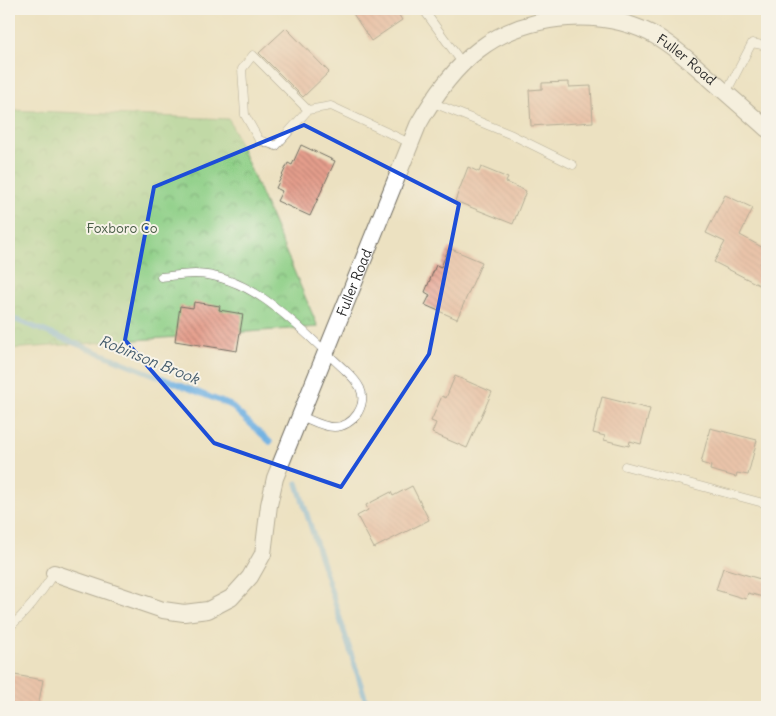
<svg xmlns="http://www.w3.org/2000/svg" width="776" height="716" font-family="Delius,sans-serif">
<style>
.park{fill:url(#park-crowns);stroke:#5c7d58}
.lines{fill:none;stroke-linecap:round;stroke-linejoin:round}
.stream{stroke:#6eb0e2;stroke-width:5.5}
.building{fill:url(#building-back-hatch)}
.service-casing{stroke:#6f6b60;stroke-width:9}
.minor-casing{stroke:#6f6b60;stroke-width:18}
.service{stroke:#fff;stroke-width:8}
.minor{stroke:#fff;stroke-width:16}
.marked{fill:none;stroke:#1d4ed8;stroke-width:4;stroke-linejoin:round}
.labels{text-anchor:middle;stroke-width:4;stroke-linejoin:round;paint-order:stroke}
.street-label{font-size:14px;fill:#2b2b2b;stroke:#f7f3e8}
.park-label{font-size:14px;fill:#485c46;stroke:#f7f3e8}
.water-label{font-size:15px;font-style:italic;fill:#425a6b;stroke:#f7f3e8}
</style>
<defs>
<pattern id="park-crowns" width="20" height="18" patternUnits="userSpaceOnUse" patternTransform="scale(1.25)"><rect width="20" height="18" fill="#8dcf86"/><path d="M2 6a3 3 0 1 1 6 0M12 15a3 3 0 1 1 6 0" fill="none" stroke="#73a86e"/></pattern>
<pattern id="building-back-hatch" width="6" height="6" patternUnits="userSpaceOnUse" patternTransform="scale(1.25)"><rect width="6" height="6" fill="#e59e8c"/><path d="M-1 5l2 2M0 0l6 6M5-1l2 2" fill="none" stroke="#ba8173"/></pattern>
</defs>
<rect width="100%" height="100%" fill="#f7f3e8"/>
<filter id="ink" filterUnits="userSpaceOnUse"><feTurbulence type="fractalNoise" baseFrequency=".02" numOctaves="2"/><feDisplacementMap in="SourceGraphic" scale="10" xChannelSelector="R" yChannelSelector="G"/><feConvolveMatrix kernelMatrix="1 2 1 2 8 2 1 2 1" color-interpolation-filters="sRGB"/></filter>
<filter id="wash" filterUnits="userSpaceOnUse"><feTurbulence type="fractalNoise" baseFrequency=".0096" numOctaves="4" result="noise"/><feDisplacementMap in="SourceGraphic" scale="20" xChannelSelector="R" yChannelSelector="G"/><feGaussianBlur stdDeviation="1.12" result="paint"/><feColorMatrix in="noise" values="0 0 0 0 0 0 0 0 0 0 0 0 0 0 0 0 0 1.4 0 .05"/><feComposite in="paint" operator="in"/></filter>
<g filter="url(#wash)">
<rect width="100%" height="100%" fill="#ece1c1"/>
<path class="park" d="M 9,110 L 229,119 L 318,327 L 9,349 Z"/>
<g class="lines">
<path class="stream" d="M 9,317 L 230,405 L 270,442
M 297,483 L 368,707"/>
</g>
<g id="blocks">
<path class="building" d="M 350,9 L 395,9 L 402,20 L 371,41 Z
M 286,28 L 329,72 L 303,97 L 259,53 Z
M 569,82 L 569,87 L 591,86 L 593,122 L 531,126 L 529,90 L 542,89 L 542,83 Z
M 301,145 L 335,161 L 310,216 L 277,201 L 282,191 L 276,188 L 288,163 L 292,165 Z
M 468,167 L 479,172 L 481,167 L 508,178 L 506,182 L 526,191 L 513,224 L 455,201 Z
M 725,195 L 753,208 L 740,235 L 767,250 L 760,264 L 767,268 L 767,289 L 714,262 L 725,242 L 706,233 Z
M 449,248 L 482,262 L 457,319 L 425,305 L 430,295 L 425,292 L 436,265 L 441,267 Z
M 194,302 L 220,306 L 219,310 L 243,314 L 237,351 L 175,341 L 180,306 L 193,308 Z
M 455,376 L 492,392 L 467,448 L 432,433 L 436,423 L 431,421 L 442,396 L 446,398 Z
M 602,397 L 650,409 L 641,444 L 630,441 L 629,446 L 604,440 L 605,436 L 593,433 Z
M 710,428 L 757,440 L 748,475 L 737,473 L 736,477 L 710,470 L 711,466 L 701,463 Z
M 412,486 L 429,520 L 374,548 L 357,516 L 368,510 L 366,505 L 391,492 L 393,496 Z
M 723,568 L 767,581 L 763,597 L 748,593 L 746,599 L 716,590 Z
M 9,674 L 43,680 L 38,707 L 9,707 Z"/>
</g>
</g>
<g filter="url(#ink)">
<use href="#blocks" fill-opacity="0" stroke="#6f6b60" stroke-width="1"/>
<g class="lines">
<defs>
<path id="service" d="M 423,9 L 463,64
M 726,93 L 752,43 L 767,46
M 431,102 L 512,135 L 573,165
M 308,110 L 276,146 L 259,140 L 245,115 L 242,69 L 253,55 L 308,110 L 331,106 L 410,143
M 161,277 C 172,276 184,274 195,274 C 255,275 303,332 345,370 C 350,375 356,380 360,388 C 368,405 353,427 334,427 C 323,427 311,420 301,416
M 625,466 L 767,504
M 9,628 C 27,612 41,594 54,573"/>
<g id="minor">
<path id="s1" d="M 54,573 L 163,610 L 184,613 L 208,610 L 231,598 L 250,577 L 263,554 L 269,505 L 275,478 L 418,125 C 453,62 494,23 568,18 C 600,16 632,22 659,38 C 677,49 692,63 707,76 C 727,94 747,111 767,129"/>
</g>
</defs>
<use href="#service" class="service-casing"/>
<use href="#minor" class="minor-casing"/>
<use href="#service" class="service"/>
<use href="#minor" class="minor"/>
</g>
</g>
<path d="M0 0H776V716H0ZM 304,125 L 459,204 L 429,354 L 341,487 L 214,443 L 125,340 L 154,187 Z" fill="#ece1c1" fill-opacity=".55" fill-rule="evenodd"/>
<path class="marked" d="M 304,125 L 459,204 L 429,354 L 341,487 L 214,443 L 125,340 L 154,187 Z"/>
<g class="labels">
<g class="street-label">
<text dy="5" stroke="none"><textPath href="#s1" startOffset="1022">Fuller Road</textPath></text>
<text dy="5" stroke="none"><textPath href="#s1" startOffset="529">Fuller Road</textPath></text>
</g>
<g class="park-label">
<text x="122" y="233">Foxboro Co</text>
</g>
<g class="water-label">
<text transform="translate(149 360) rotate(22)" y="5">Robinson Brook</text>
</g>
</g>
<rect width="776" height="716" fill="none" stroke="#f7f3e8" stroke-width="30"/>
</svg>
